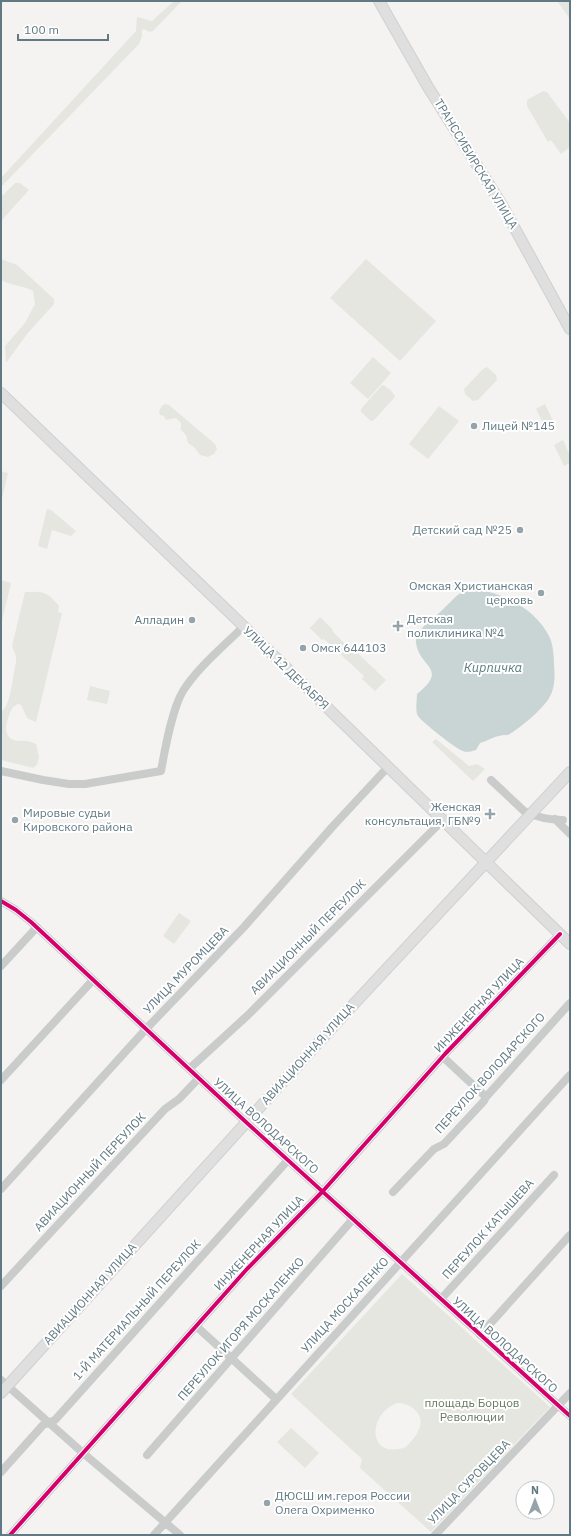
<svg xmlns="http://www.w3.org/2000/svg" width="571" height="1536" font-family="'IBM Plex Sans',sans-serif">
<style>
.green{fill:#e4e6df;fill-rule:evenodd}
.water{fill:#c9d4d5}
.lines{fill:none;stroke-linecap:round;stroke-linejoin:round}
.major-casing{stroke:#cfd0cf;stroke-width:12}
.minor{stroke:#cacccc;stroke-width:8}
.major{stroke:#dfdfe0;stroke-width:10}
.cycleway-casing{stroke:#fff;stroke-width:6}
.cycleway{stroke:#d6006c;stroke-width:4}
.poi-dot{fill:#94a4aa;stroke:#fff;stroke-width:1.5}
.labels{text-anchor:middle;stroke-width:4;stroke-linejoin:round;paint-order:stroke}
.street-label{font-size:12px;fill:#617983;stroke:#fff}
.poi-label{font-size:12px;fill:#617983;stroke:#fff;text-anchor:start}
.park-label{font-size:12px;fill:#697a60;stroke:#fff}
.water-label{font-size:13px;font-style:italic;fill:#5c7c81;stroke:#fff}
</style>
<rect width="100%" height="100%" fill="#f4f3f1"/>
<path class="green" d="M 174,1 L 182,1 L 153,31 L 149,32 L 144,29 L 142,30 L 142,36 L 139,44 L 1,187 L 1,178 L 136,31 L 137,17 L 152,21 Z
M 557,1 L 570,1 L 570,19 Z
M 543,91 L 547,92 L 570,123 L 570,147 L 561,154 L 551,140 L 548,142 L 527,106 L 527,100 Z
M 15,183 L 20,183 L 29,190 L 1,221 L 1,197 Z
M 1,259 L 17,265 L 54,299 L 54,304 L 27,334 L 6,363 L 5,346 L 25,323 L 35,304 L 33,291 C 22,285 12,286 1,280 Z
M 366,259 L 436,321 L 400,361 L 330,298 Z
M 373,357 L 391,373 L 368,399 L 350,383 Z
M 487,367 L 496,375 L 497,380 L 478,400 L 473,401 L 465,394 L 464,389 L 483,369 Z
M 382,385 C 386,386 394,392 395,397 L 374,420 L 371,421 L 361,412 L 361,409 Z
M 165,404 L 169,405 L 215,444 L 217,449 L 214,454 L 208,457 L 200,455 L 195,448 L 188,443 L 186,435 L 181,430 L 181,423 L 176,418 L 166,420 L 164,416 L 160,415 L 159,411 L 162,406 Z
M 545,404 L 556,427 L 547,431 L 536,409 Z
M 439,406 L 459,421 L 428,459 L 409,444 Z
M 563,440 L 570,456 L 570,463 L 564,466 L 554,445 Z
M 1,471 L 8,473 L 1,503 Z
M 47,509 L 51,510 L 76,531 L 71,536 L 52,530 L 47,549 L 38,546 Z
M 1,580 L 11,583 L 1,625 Z
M 25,592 C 43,591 47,591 59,606 L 58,612 L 62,613 L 36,722 L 27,718 L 21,705 L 18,704 L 13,707 C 8,716 0,735 14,740 C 18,742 23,740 27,741 C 30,741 33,743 36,744 L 39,757 L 37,765 L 33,768 L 1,760 L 1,712 C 11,706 13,674 16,662 L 16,656 L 12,646 Z
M 320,617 L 333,630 L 332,631 L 347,646 L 349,645 L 386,680 L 375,691 L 362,679 L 364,676 L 324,639 L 322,640 L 310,628 Z
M 90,686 L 110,691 L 107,704 L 87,700 Z
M 436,739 L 469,766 L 477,764 L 485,769 L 473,781 L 432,742 Z
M 179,913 L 191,921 L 174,944 L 163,936 Z
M 402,1274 L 550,1407 L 431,1532 L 360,1468 L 362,1459 L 291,1394 ZM 397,1403 C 410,1402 426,1415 419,1429 C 417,1436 410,1442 406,1447 C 368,1461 366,1415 397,1403 Z
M 291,1428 L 319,1453 L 305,1468 L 277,1442 Z"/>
<path class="water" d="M 466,589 C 498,589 536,608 550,638 C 553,645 554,657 554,665 C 555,677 555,688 549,698 C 543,709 519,729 508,735 C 497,734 490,740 480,743 L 476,750 C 472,751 467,753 463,751 C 456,749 422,722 418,716 C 415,711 417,700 417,694 C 450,668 418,667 416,642 C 415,639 418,634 420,631 C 424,625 432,619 438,614 C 448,605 455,596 466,589 Z"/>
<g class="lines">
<defs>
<path id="major" d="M 379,1 L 428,87 L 502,205 L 570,329
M 1,393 L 231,614 L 570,944
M 1,1393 L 339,1020 L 570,772"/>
</defs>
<use href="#major" class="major-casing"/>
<path class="minor" d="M 1,771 L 43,780 L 69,784 L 85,784 L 161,771 C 165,749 172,709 183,691 C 197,668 225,645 244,626
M 491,780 L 524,811 C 536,817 549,820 563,820
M 555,819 L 570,834
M 1,901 L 16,910 L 31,922 L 247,1123 L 570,1416
M 1,966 L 37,927
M 443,1057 L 486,1097
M 189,1069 L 248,1015 L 442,821
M 1,1080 L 93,980
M 1,1189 L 146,1029 L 244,927 L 334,825 L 388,767
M 393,1192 L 434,1149 L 444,1144 L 484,1101 L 486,1097 L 570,1003
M 1,1286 L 165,1109 L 179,1099 L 199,1078
M 441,1299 L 554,1175
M 196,1326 L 276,1399
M 480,1335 L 570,1235
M 1,1380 L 83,1453 L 180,1535
M 147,1455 L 353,1219
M 1,1472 L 43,1425 L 55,1420 L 288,1160
M 10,1535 L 247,1269 L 323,1191 L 445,1054 L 560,934
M 154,1535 L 570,1075
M 435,1535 L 570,1393"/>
<use href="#major" class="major"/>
<defs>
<path id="cycleway" d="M 1,901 L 16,910 L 31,922 L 247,1123 L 570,1416
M 10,1535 L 247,1269 L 323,1191 L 445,1054 L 560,934"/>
</defs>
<use href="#cycleway" class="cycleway-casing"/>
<use href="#cycleway" class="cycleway"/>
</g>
<g class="poi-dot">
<circle cx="474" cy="426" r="4"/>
<circle cx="520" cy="530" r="4"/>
<circle cx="541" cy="593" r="4"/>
<circle cx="192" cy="620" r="4"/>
<path d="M396 620h4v4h4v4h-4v4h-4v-4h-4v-4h4z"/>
<circle cx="303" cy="648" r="4"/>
<path d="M488 808h4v4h4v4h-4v4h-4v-4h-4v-4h4z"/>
<circle cx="15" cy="820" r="4"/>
<circle cx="267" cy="1503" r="4"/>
</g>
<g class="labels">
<g class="street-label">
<text transform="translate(476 164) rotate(59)" y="4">ТРАНССИБИРСКАЯ УЛИЦА</text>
<text transform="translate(286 668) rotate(44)" y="4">УЛИЦА 12 ДЕКАБРЯ</text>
<text transform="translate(308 937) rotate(-45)" y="4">АВИАЦИОННЫЙ ПЕРЕУЛОК</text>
<text transform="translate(186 970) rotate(-46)" y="4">УЛИЦА МУРОМЦЕВА</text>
<text transform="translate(479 1005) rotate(-47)" y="4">ИНЖЕНЕРНАЯ УЛИЦА</text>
<text transform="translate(308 1054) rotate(-48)" y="4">АВИАЦИОННАЯ УЛИЦА</text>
<text transform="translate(490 1073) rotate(-48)" y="4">ПЕРЕУЛОК ВОЛОДАРСКОГО</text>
<text transform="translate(266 1126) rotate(42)" y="4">УЛИЦА ВОЛОДАРСКОГО</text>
<text transform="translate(90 1172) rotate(-47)" y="4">АВИАЦИОННЫЙ ПЕРЕУЛОК</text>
<text transform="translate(488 1229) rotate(-48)" y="4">ПЕРЕУЛОК КАТЫШЕВА</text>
<text transform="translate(259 1243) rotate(-47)" y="4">ИНЖЕНЕРНАЯ УЛИЦА</text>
<text transform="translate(90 1294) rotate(-48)" y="4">АВИАЦИОННАЯ УЛИЦА</text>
<text transform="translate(345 1305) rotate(-48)" y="4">УЛИЦА МОСКАЛЕНКО</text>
<text transform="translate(137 1310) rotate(-48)" y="4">1-Й МАТЕРИАЛЬНЫЙ ПЕРЕУЛОК</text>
<text transform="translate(241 1329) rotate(-49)" y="4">ПЕРЕУЛОК ИГОРЯ МОСКАЛЕНКО</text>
<text transform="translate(505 1345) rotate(42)" y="4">УЛИЦА ВОЛОДАРСКОГО</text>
<text transform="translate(469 1482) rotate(-46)" y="4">УЛИЦА СУРОВЦЕВА</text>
</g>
<g class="poi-label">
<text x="482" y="430">Лицей №145</text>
<text x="512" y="534" text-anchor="end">Детский сад №25</text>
<text x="533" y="590" text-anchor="end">Омская Христианская<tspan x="533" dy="14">церковь</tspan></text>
<text x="407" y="623">Детская<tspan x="407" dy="14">поликлиника №4</tspan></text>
<text x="184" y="624" text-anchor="end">Алладин</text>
<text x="311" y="652">Омск 644103</text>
<text x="481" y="811" text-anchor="end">Женская<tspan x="481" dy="14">консультация, ГБ№9</tspan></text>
<text x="23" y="817">Мировые судьи<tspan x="23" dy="14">Кировского района</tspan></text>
<text x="275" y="1500">ДЮСШ им.героя России<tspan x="275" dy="14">Олега Охрименко</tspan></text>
</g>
<g class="park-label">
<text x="472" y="1407">площадь Борцов<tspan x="472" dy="14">Революции</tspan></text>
</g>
<g class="water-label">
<text x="493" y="672">Кирпичка</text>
</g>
</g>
<rect width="571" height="1536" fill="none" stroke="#617983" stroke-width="4"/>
<g transform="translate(535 1500)"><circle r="19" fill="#ffffff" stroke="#c0c9cd"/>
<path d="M0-3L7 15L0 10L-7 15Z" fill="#94a4aa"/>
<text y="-6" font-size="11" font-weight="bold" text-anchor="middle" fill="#617983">N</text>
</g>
<path d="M18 34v6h90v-6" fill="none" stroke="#617983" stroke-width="2"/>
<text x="24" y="34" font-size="12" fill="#617983" stroke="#ffffff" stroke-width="3" paint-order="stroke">100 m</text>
</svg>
